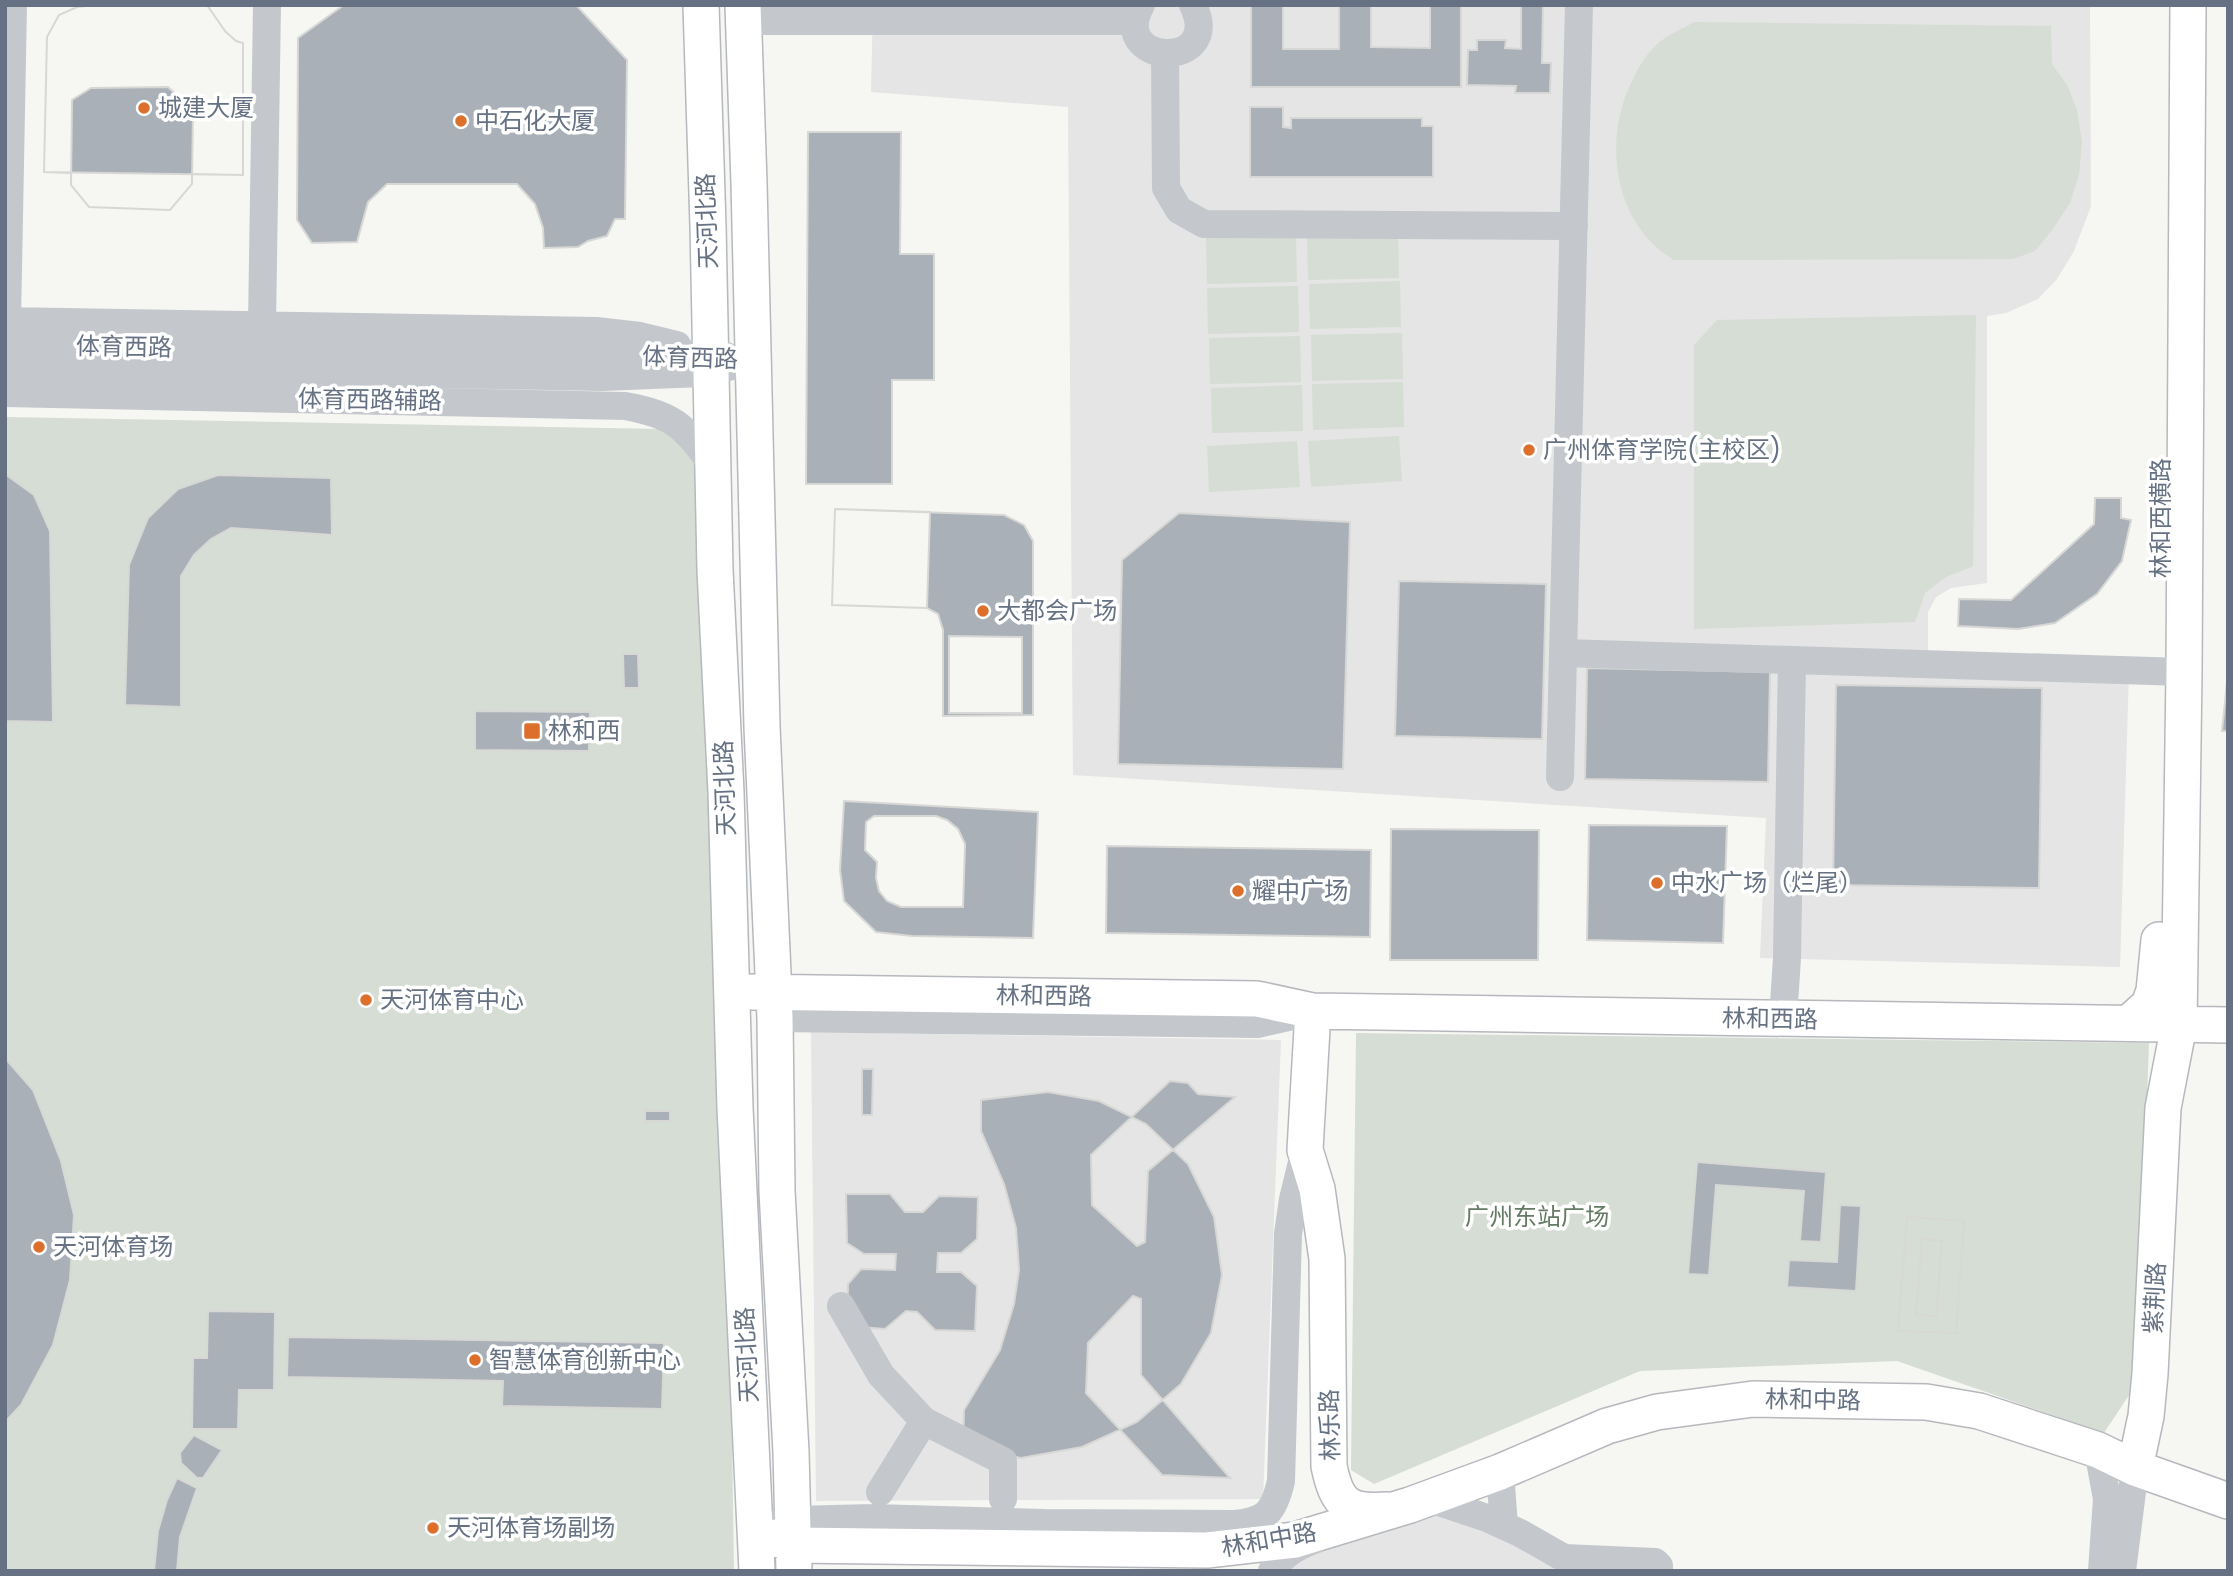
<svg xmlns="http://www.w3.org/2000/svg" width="2233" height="1576" font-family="Poppins,'Noto Sans SC',sans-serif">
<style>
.built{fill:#e4e5e4}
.green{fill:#d6ddd4}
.building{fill:#aab0b7;stroke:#d7d8d6;stroke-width:2;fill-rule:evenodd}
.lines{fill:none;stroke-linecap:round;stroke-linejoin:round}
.major-casing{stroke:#b5b8bd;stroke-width:38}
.minor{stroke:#c4c7cb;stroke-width:28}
.major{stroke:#fff;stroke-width:35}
.poi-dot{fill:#dd6f2c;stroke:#fff;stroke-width:2.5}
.labels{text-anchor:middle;stroke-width:7;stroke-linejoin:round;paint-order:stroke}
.poi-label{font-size:24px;fill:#667283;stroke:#fff;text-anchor:start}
.street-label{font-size:24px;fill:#667283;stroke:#fff}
.park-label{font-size:24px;fill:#667b65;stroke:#fff}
</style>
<rect width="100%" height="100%" fill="#f6f6f3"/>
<path class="built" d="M 873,5 L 2090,5 L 2091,206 L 2074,251 L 2057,279 L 2038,299 L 2006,313 L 1987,316 L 1987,583 L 1951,588 L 1936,597 L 1928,612 L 1928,664 L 2129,671 L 2120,967 L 1760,958 L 1766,818 L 1073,775 L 1068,107 L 871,92 Z
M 811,1032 L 1281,1040 L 1263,1499 L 816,1501 Z
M 1431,1508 L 1654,1571 L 1284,1571 L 1290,1562 Z"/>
<path class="green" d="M 1694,22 L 2051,26 L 2052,64 L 2067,85 L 2077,110 L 2082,142 L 2079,175 L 2070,203 L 2053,229 L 2035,251 L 2013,259 L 1674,260 C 1613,224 1602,139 1633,79 C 1639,66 1649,50 1661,41 C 1671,33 1684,28 1694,22 Z
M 1398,232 L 1399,278 L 1308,280 L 1307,235 Z
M 1296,236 L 1297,282 L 1207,284 L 1206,238 Z
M 1400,281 L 1401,327 L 1310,329 L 1309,284 Z
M 1298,286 L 1299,332 L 1208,334 L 1207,288 Z
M 1976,315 L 1973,566 L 1946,577 L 1925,593 L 1915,622 L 1694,629 L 1694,345 L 1717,320 Z
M 1402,333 L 1403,379 L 1312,381 L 1311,335 Z
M 1300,336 L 1301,382 L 1210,384 L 1209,338 Z
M 1403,382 L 1404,427 L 1313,430 L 1312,384 Z
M 1302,385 L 1303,431 L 1212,433 L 1211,388 Z
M 5,417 L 717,430 L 734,1571 L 5,1571 Z
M 1399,436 L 1402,481 L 1311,487 L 1308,441 Z
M 1297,441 L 1300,487 L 1209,492 L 1207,446 Z
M 1356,1033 L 2149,1043 L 2137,1383 L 2104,1433 L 1897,1361 L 1640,1371 L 1374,1484 L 1351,1470 Z"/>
<path class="building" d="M 96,5 L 207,5 L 225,31 L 236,41 L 243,43 L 243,175 L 192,174 L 192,184 L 170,210 L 89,207 L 71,185 L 71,173 L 44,172 L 47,37 L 59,15 L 77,7 Z
M 96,5 L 207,5 L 225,31 L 236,41 L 243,43 L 243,175 L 44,172 L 47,37 L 59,15 L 77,7 Z
M 344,5 L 576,5 L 627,60 L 625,219 L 615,219 L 607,236 L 588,241 L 578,247 L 544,248 L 543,228 L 535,204 L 517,184 L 387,184 L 368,202 L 357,242 L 312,243 L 297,220 L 298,38 Z
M 1251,5 L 1283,5 L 1283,49 L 1339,49 L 1339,5 L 1371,5 L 1371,47 L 1430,48 L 1430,5 L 1461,5 L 1461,87 L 1251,87 Z
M 1521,5 L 1543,5 L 1542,63 L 1551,63 L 1550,93 L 1515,93 L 1516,86 L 1467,85 L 1468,50 L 1477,50 L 1477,40 L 1506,40 L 1505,48 L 1521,49 Z
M 168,87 L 193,110 L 192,184 L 170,210 L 89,207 L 71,185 L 72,100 L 91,88 Z
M 1250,107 L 1283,107 L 1283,127 L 1291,128 L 1291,118 L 1422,118 L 1422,126 L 1433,126 L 1433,177 L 1250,177 Z
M 808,132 L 901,132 L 900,254 L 934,254 L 934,380 L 892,380 L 892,484 L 806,484 Z
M 5,474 L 34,495 L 50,531 L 53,722 L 5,721 Z
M 218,475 L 331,478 L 332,535 L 231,528 L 211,539 L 194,555 L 181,576 L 181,707 L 125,705 L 129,565 L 148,518 L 178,489 Z
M 2095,498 L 2121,498 L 2121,518 L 2131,520 L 2122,561 L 2097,594 L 2055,623 L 2018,629 L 1958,626 L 1959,599 L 2011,600 L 2094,524 Z
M 835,509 L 930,512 L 927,608 L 832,605 Z
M 835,509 L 1004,515 L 1024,525 L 1033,541 L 1033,715 L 943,716 L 943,630 L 938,614 L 927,608 L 832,605 Z
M 1179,513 L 1350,522 L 1343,769 L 1118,764 L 1122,560 Z
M 1399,581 L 1546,584 L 1542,739 L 1395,736 Z
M 949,636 L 1022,637 L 1022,713 L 949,713 Z
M 623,654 L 638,654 L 639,688 L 624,688 Z
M 1587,668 L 1770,672 L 1768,782 L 1585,779 Z
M 2228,672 L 2228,731 L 2222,731 Z
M 1836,685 L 2042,688 L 2039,888 L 1833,885 Z
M 475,711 L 590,712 L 589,751 L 475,750 Z
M 844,801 L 1038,812 L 1033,938 L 912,936 L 876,932 L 844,901 L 840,870 Z
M 874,816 L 936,816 L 947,820 L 958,829 L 965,844 L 963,907 L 901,907 L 887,901 L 879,891 L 876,878 L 877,862 L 865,850 L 866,822 Z
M 1589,825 L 1727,826 L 1723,943 L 1587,940 Z
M 1391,829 L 1539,830 L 1538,960 L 1390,960 Z
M 1107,846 L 1371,850 L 1370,937 L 1106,933 Z
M 5,1058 L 33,1090 L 61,1161 L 74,1215 L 70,1280 L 53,1345 L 21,1405 L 5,1422 Z
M 862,1069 L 873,1069 L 872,1115 L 862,1115 Z
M 1170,1081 L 1188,1083 L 1198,1094 L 1235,1097 L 1148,1171 L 1145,1242 L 1137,1246 L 1092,1205 L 1091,1155 Z
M 1048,1092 L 1099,1101 L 1146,1124 L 1188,1164 L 1214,1217 L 1222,1275 L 1211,1333 L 1181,1384 L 1137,1422 L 1082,1447 L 1021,1458 L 963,1446 L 964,1410 L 1000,1350 L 1014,1304 L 1019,1270 L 1016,1228 L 1004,1184 L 981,1131 L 981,1100 Z
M 645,1111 L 670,1111 L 670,1121 L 645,1121 Z
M 1697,1162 L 1826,1172 L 1821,1242 L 1800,1241 L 1804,1191 L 1716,1185 L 1709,1275 L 1688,1274 Z
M 846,1194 L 890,1194 L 905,1212 L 923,1212 L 939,1196 L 978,1197 L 977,1239 L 961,1253 L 938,1253 L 937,1272 L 961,1272 L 977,1286 L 975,1331 L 935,1330 L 917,1312 L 906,1311 L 885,1329 L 847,1326 L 848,1284 L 861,1269 L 895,1270 L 896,1254 L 864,1254 L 847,1243 Z
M 1840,1205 L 1861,1206 L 1856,1291 L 1787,1287 L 1789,1260 L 1837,1262 Z
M 1907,1217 L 1964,1221 L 1956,1333 L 1898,1331 ZM 1922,1239 L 1942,1241 L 1936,1316 L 1916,1315 Z
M 1907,1217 L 1964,1221 L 1956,1333 L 1898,1331 Z
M 1922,1239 L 1942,1241 L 1936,1316 L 1916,1315 Z
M 1133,1296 L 1141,1299 L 1141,1375 L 1230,1478 L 1162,1475 L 1086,1393 L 1088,1343 Z
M 208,1311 L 275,1312 L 274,1390 L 239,1390 L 238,1429 L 192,1429 L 193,1358 L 207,1358 Z
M 288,1337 L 664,1343 L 662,1409 L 502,1406 L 503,1381 L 287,1377 Z
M 194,1435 L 222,1450 L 203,1478 L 197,1478 L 181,1463 L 180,1453 Z
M 177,1478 L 197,1488 L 180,1537 L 177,1571 L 154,1571 L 158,1531 L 167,1500 Z"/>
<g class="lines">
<defs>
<path id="major" d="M 701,5 L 708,226 L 715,570 L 726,792 L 735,1108 L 757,1571
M 743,5 L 749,183 L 762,727 L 775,1018 L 777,1191 L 791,1452 L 794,1571
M 752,992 L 1257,999 L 1313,1011 L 2228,1025
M 1313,1011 L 1305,1150 L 1317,1189 L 1327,1259 L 1329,1466 C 1337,1505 1348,1513 1387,1510
M 2130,1022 L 2149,1005 L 2154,991 L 2159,940
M 2135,1468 L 2146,1416 L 2150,1374 L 2163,1108 L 2179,1025 L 2184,672 L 2188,5
M 772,1537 L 794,1545 L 1207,1550 L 1295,1540 L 1410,1505 L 1500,1472 L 1607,1426 L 1657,1412 L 1753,1399 L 1926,1402 L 1979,1411 L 2098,1450 L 2135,1468 L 2228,1501"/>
</defs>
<use href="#major" class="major-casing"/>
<path class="minor" d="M 1141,5 C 1107,66 1225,72 1193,5
M 743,21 L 1135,21
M 1165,54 L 1166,188 L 1179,210 L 1204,224 L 1574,226
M 5,321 L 596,331 L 640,336 L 677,345
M 7,321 L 13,5
M 262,324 L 267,5
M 5,346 L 576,356 L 711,354 L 726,356
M 5,366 L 603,377 L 702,373 L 753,361
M 5,393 L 625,406 C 674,415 683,425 712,464
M 1563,653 L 1792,660 L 1787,958 L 1783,1019
M 1792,660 L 2184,672
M 1560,777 L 1579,5
M 775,1018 L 1257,1024 L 1310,1012
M 841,1306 L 881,1375 L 924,1421 L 880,1492
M 924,1421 L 1003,1461 L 1003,1499
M 2098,1450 L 2107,1499 L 2102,1571
M 1500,1472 L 1504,1526
M 1427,1498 L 1487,1518 L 1520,1533 L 1564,1558 L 1655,1562 L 1659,1566 L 1659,1571
M 775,1525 L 793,1520 L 874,1518 L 1045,1523 L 1235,1524 C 1266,1521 1274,1512 1281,1481 L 1288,1234 L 1293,1199 L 1305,1150
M 1272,1571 C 1282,1555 1296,1547 1314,1540
M 2122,1571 L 2135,1468"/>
<use href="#major" class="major"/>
</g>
<g class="poi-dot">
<circle cx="144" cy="108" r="7"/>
<circle cx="461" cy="121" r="7"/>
<circle cx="1529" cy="450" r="7"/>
<circle cx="983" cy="611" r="7"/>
<rect x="523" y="722" width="18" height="18" rx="3.5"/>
<circle cx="1657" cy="883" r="7"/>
<circle cx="1238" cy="891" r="7"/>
<circle cx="366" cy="1000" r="7"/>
<circle cx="39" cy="1247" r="7"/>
<circle cx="475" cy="1360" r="7"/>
<circle cx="433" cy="1528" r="7"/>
</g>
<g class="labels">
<g class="poi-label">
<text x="158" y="116">城建大厦</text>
<text x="475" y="129">中石化大厦</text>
<text x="1543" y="458">广州体育学院(主校区)</text>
<text x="997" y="619">大都会广场</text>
<text x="548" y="739">林和西</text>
<text x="1671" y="891">中水广场（烂尾）</text>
<text x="1252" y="899">耀中广场</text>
<text x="380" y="1008">天河体育中心</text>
<text x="53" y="1255">天河体育场</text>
<text x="489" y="1368">智慧体育创新中心</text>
<text x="447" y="1536">天河体育场副场</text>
</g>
<g class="street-label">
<text transform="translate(707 221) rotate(-92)" y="8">天河北路</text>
<text transform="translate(124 347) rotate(1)" y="8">体育西路</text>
<text transform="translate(690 358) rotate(2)" y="8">体育西路</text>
<text transform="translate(370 400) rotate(1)" y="8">体育西路辅路</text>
<text transform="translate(2161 518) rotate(-90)" y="8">林和西横路</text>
<text transform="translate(725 788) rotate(-92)" y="8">天河北路</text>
<text transform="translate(1044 996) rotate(1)" y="8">林和西路</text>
<text transform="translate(1770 1019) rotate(1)" y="8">林和西路</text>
<text transform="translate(2155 1298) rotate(-87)" y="8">紫荆路</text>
<text transform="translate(747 1355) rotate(-93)" y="8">天河北路</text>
<text transform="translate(1813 1400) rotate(1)" y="8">林和中路</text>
<text transform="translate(1330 1425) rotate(-91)" y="8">林乐路</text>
<text transform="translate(1269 1540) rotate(-10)" y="8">林和中路</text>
</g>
<g class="park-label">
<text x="1537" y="1225">广州东站广场</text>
</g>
</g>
<rect width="2233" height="1576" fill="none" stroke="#667283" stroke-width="14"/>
</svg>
